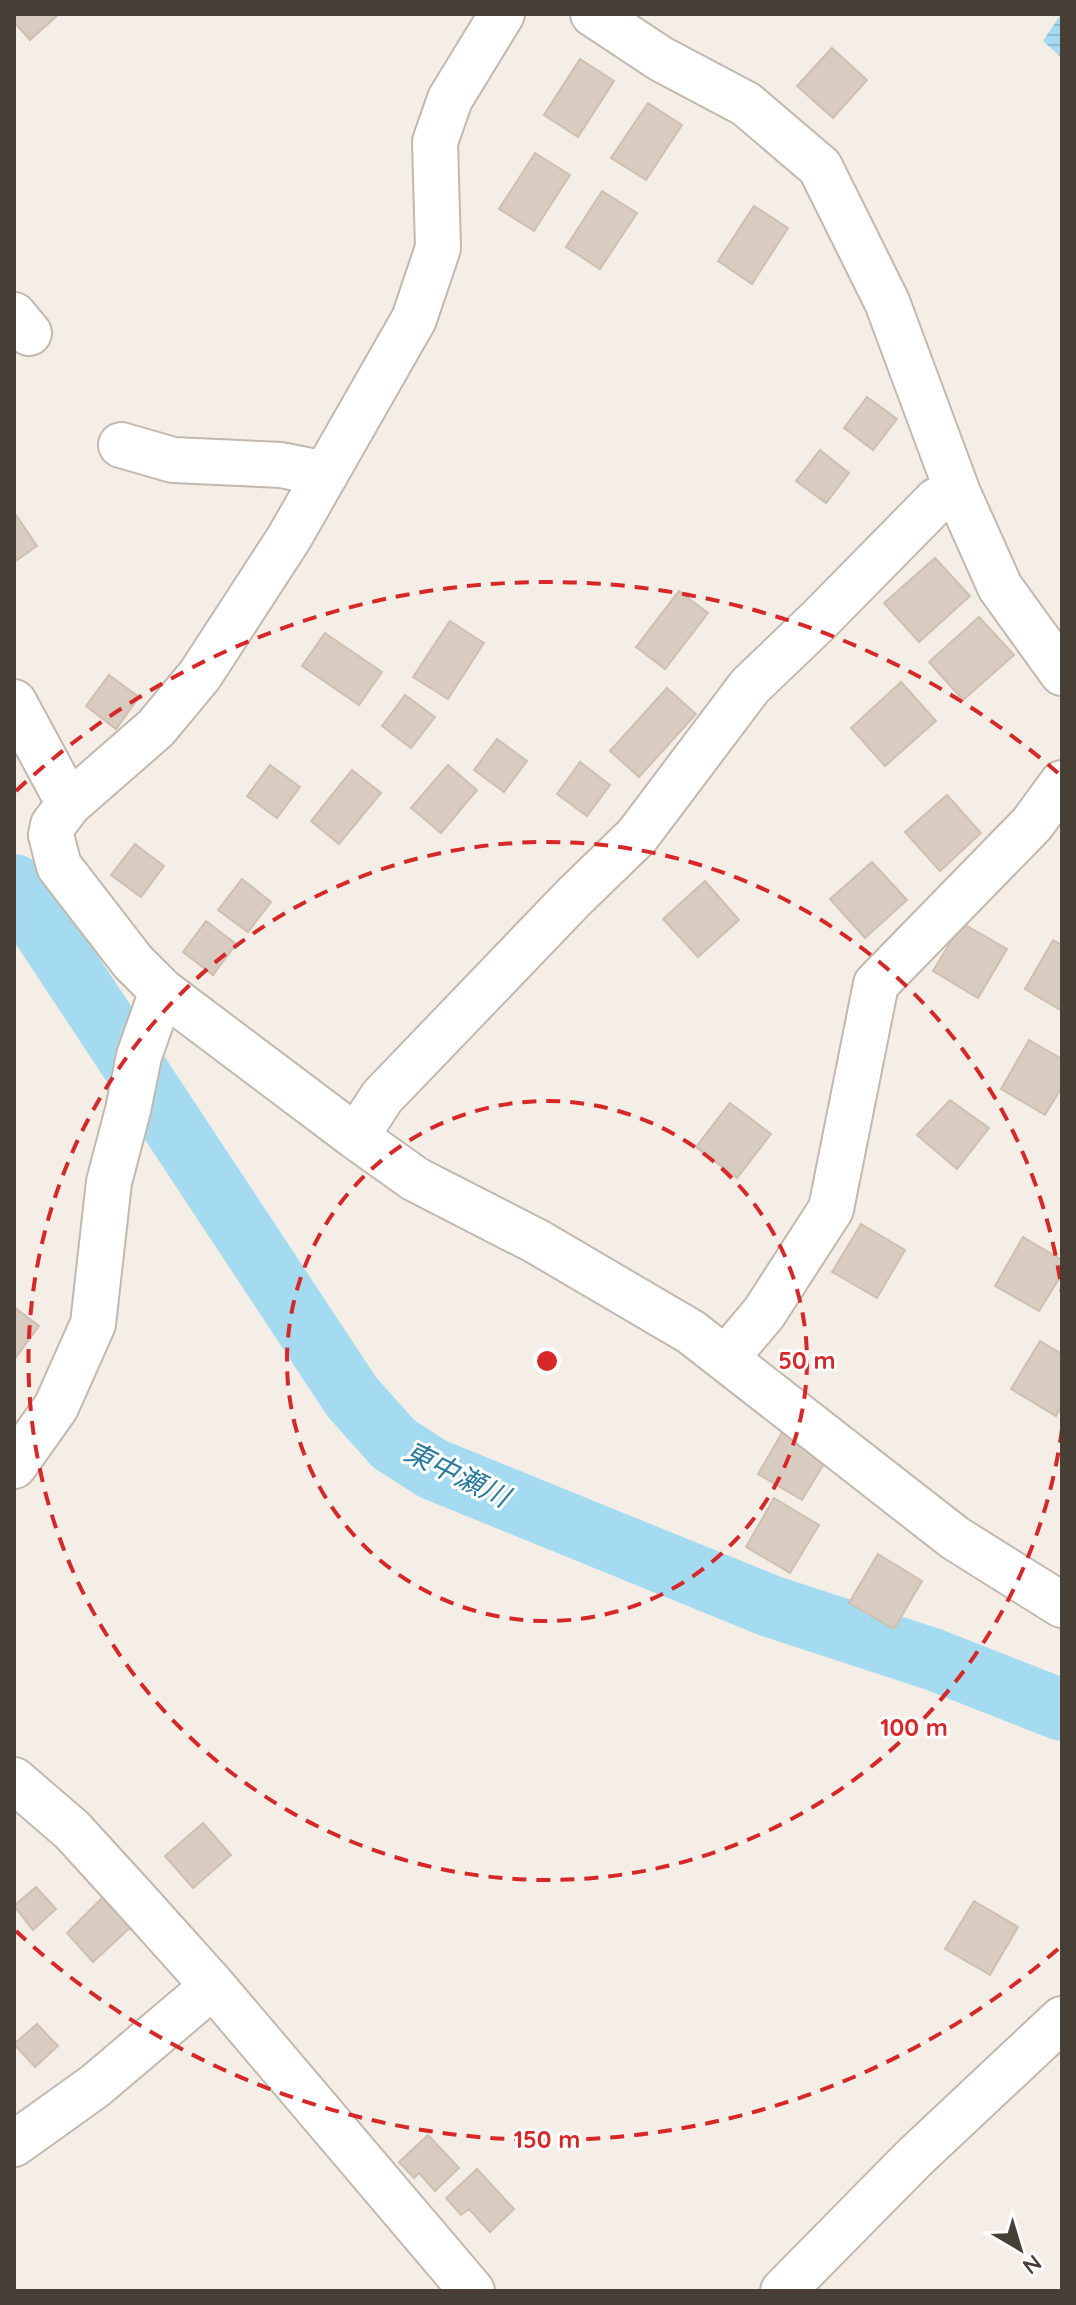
<svg xmlns="http://www.w3.org/2000/svg" width="1076" height="2305" font-family="Quicksand,'Noto Sans JP',sans-serif">
<style>
.water{fill:url(#water-rules)}
.lines{fill:none;stroke-linecap:round;stroke-linejoin:round}
.river{stroke:#a4dbf0;stroke-width:62}
.building{fill:#d8cbc0;stroke:#d0bfb0;stroke-width:2}
.minor-casing{stroke:#c2b8ad;stroke-width:48}
.minor{stroke:#fff;stroke-width:44}
.ring{fill:none;stroke:#d62828;stroke-width:4;stroke-dasharray:14 10}
.labels{text-anchor:middle;stroke-width:6;stroke-linejoin:round;paint-order:stroke}
.water-label{font-size:28px;font-style:italic;fill:#2a7a9b;stroke:#fff}
.centre{fill:#d62828;stroke:#fff;stroke-width:4}
.ring-label{font-size:24px;text-anchor:middle;font-weight:bold;fill:#d62828;stroke:#fff;stroke-width:6;stroke-linejoin:round;paint-order:stroke}
</style>
<defs>
<pattern id="water-rules" width="6" height="5" patternUnits="userSpaceOnUse" patternTransform="scale(2)"><rect width="6" height="5" fill="#a4dbf0"/><path d="M0 2.5h6" fill="none" stroke="#8fbdce"/></pattern>
</defs>
<rect width="100%" height="100%" fill="#f4eee7"/>
<path class="water" d="M 1061,14 L 1062,14 L 1062,58 L 1043,41 Z"/>
<g class="lines">
<path class="river" d="M 14,885 L 352,1397 L 394,1444 L 433,1469 L 770,1606 L 932,1659 L 1062,1710"/>
</g>
<path class="building" d="M 14,14 L 59,14 L 30,40 L 14,22 Z
M 832,48 L 867,80 L 833,118 L 797,86 Z
M 580,59 L 614,81 L 578,137 L 544,115 Z
M 648,103 L 682,125 L 646,180 L 611,158 Z
M 535,153 L 570,175 L 534,231 L 499,209 Z
M 602,191 L 637,213 L 600,269 L 566,247 Z
M 754,206 L 788,228 L 752,284 L 718,261 Z
M 867,397 L 897,419 L 873,450 L 844,428 Z
M 820,450 L 849,473 L 826,503 L 796,481 Z
M 14,512 L 37,546 L 14,562 Z
M 935,558 L 970,596 L 919,642 L 884,603 Z
M 679,591 L 708,613 L 665,669 L 636,647 Z
M 979,617 L 1014,655 L 963,700 L 929,662 Z
M 450,621 L 484,643 L 448,699 L 413,677 Z
M 325,633 L 382,672 L 359,705 L 302,666 Z
M 109,675 L 139,697 L 116,729 L 86,706 Z
M 901,682 L 936,721 L 885,766 L 851,728 Z
M 667,688 L 696,714 L 639,777 L 610,751 Z
M 405,695 L 435,717 L 411,748 L 382,726 Z
M 497,739 L 527,761 L 504,792 L 474,770 Z
M 580,762 L 610,785 L 587,816 L 557,794 Z
M 270,765 L 300,787 L 277,818 L 247,796 Z
M 448,765 L 477,790 L 441,833 L 411,808 Z
M 352,770 L 381,793 L 339,844 L 311,821 Z
M 947,795 L 981,833 L 940,871 L 905,832 Z
M 135,844 L 164,866 L 141,897 L 111,875 Z
M 872,862 L 907,900 L 865,938 L 830,899 Z
M 242,879 L 271,902 L 248,932 L 218,910 Z
M 705,881 L 739,920 L 698,957 L 663,919 Z
M 206,921 L 236,944 L 213,975 L 183,952 Z
M 962,923 L 1007,949 L 978,998 L 933,971 Z
M 1053,940 L 1062,945 L 1062,1011 L 1025,989 Z
M 1029,1040 L 1062,1059 L 1062,1087 L 1045,1115 L 1001,1089 Z
M 950,1100 L 989,1128 L 957,1169 L 917,1135 Z
M 730,1103 L 771,1134 L 737,1178 L 696,1147 Z
M 861,1224 L 905,1250 L 877,1298 L 832,1272 Z
M 1023,1237 L 1062,1260 L 1062,1274 L 1039,1311 L 995,1286 Z
M 14,1307 L 39,1326 L 14,1360 Z
M 1040,1341 L 1062,1354 L 1062,1405 L 1056,1416 L 1011,1389 Z
M 786,1426 L 831,1452 L 802,1500 L 758,1474 Z
M 774,1498 L 819,1525 L 790,1573 L 746,1547 Z
M 878,1554 L 922,1581 L 894,1629 L 849,1603 Z
M 203,1823 L 231,1855 L 193,1888 L 165,1856 Z
M 36,1887 L 56,1909 L 33,1930 L 14,1906 Z
M 105,1895 L 132,1926 L 93,1962 L 67,1933 Z
M 974,1901 L 1018,1927 L 990,1975 L 945,1949 Z
M 37,2024 L 58,2046 L 35,2067 L 14,2044 Z
M 428,2135 L 459,2168 L 435,2191 L 419,2173 L 414,2178 L 399,2162 Z
M 477,2169 L 514,2209 L 490,2232 L 469,2209 L 461,2215 L 446,2198 Z"/>
<g class="lines">
<defs>
<path id="minor" d="M 502,14 L 450,99 L 435,142 L 438,248 L 414,319 L 289,538 L 200,675 L 156,728 L 69,804 L 53,825 L 51,835 L 59,866 L 133,962 L 162,991 L 356,1137 L 415,1179 L 536,1241 L 691,1332 L 955,1538 L 1062,1605
M 593,14 L 661,59 L 746,104 L 820,167 L 887,302 L 958,493 L 1000,587 L 1062,673
M 14,315 L 29,333
M 121,445 L 173,460 L 281,465 L 326,474
M 14,702 L 69,804
M 356,1137 L 382,1097 L 574,897 L 637,836 L 750,686 L 819,620 L 937,500 L 958,493
M 726,1358 L 764,1313 L 831,1209 L 876,984 L 1032,824 L 1062,783
M 14,1466 L 56,1407 L 93,1324 L 109,1182 L 128,1110 L 139,1056 L 162,991
M 14,1780 L 72,1830 L 135,1899 L 213,1986 L 472,2291
M 14,2144 L 95,2086 L 213,1986
M 783,2291 L 914,2158 L 1062,2019"/>
</defs>
<use href="#minor" class="minor-casing"/>
<use href="#minor" class="minor"/>
</g>
<g class="ring">
<circle cx="547" cy="1361" r="260"/>
<path d="M1062 1429A519 519 0 1 1 1062 1293"/>
<path d="M1058 1949A779 779 0 0 1 16 1931M16 791A779 779 0 0 1 1058 773"/>
</g>
<g class="labels">
<g class="water-label">
<text transform="translate(457 1474) rotate(26)" y="10">東中瀬川</text>
</g>
</g>
<circle cx="547" cy="1361" r="12" class="centre"/>
<g class="ring-label">
<text x="807" y="1369">50 m</text>
<text x="914" y="1736">100 m</text>
<text x="547" y="2148">150 m</text>
</g>
<rect width="1076" height="2305" fill="none" stroke="#473e36" stroke-width="32"/>
<g transform="translate(1020 2249) rotate(142)" stroke="#ffffff" stroke-width="6" paint-order="stroke">
<path d="M0-6L14 30L0 20L-14 30Z" fill="#473e36"/>
<text y="-12" font-size="22" font-weight="bold" text-anchor="middle" fill="#473e36">N</text>
</g>
</svg>
